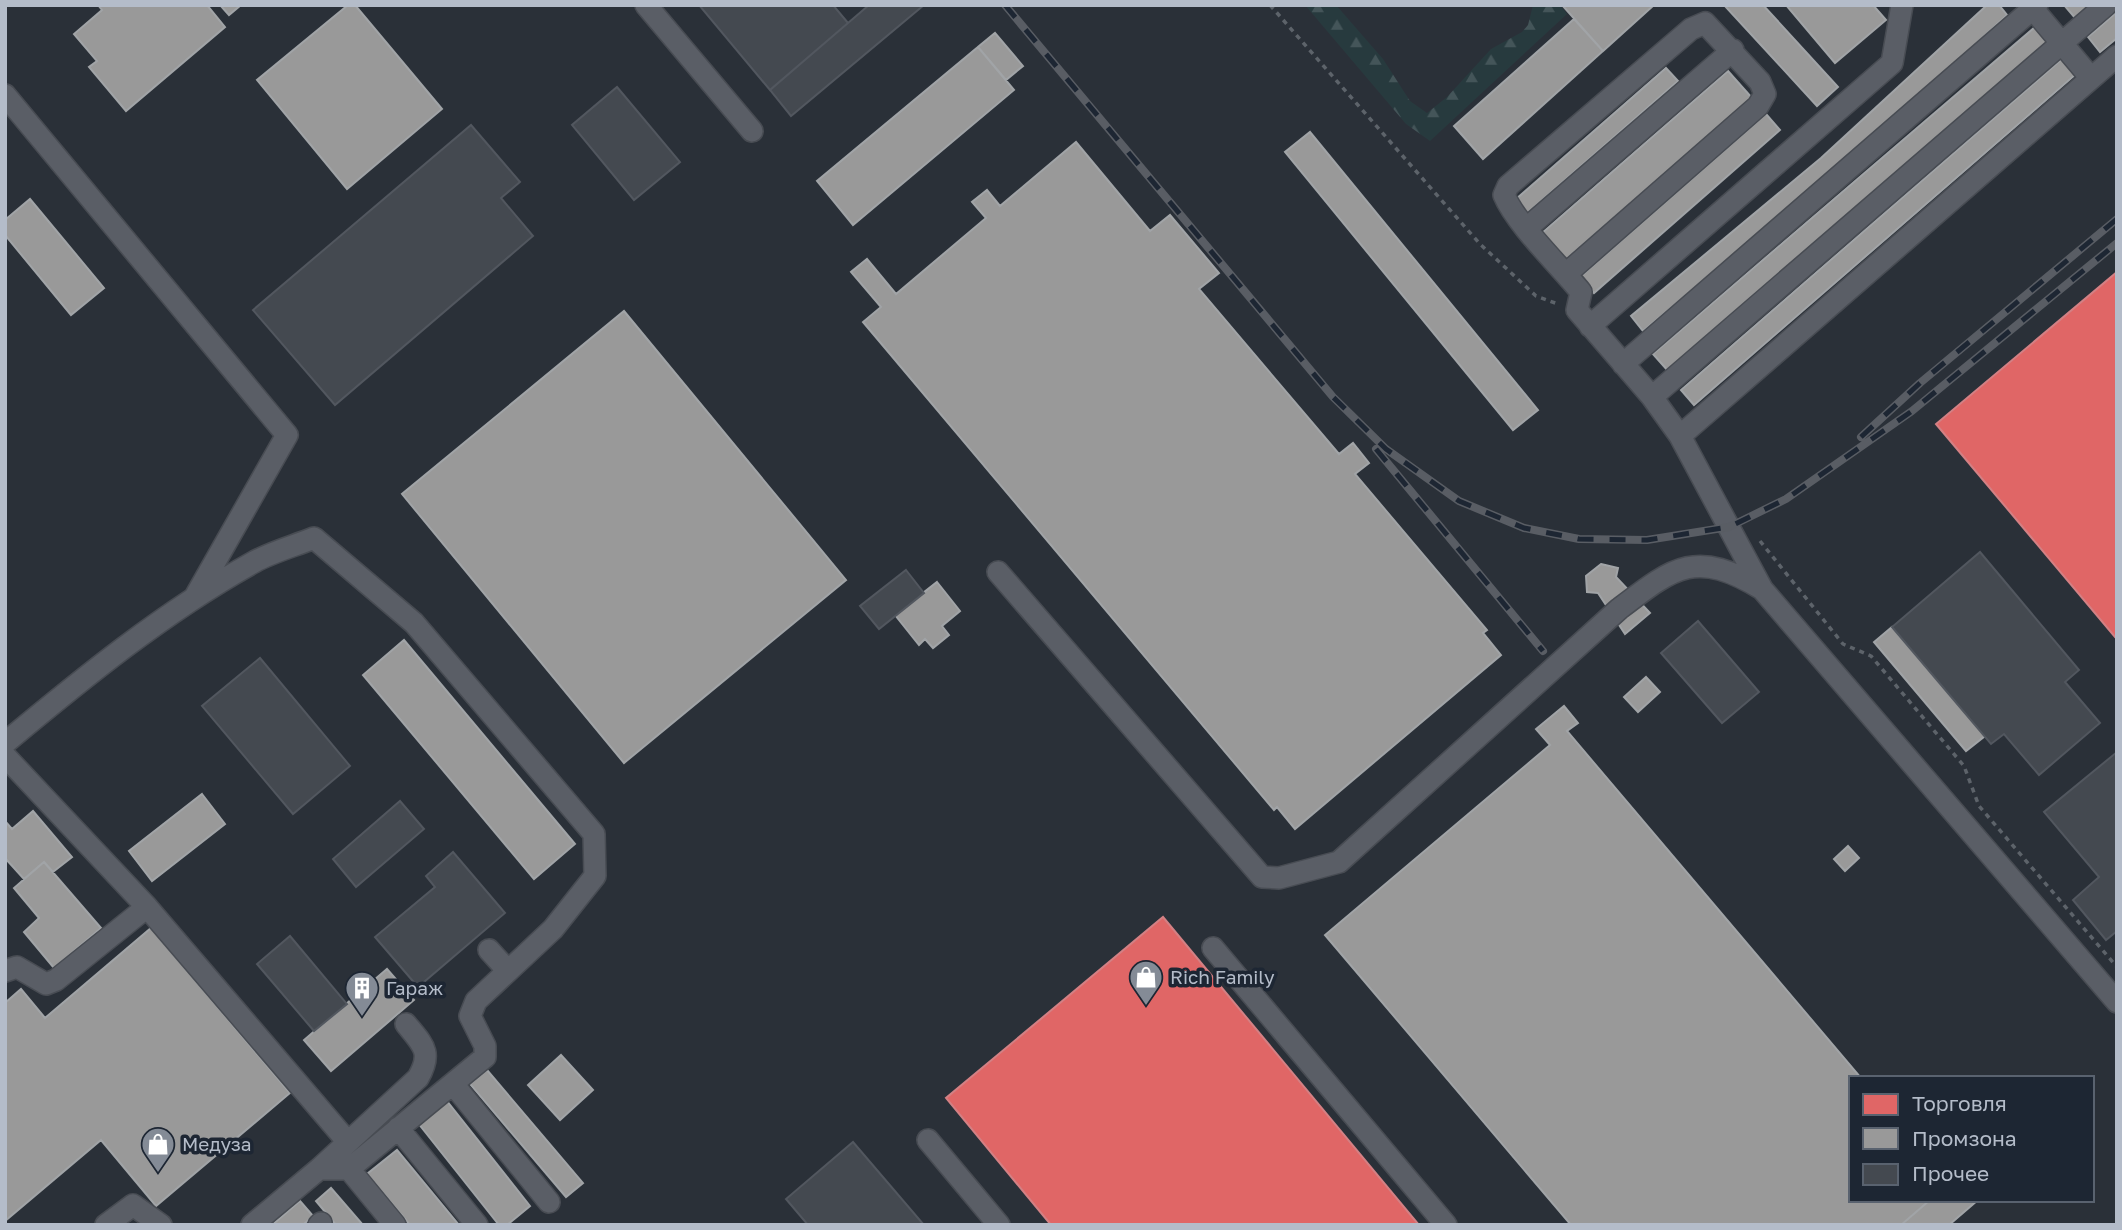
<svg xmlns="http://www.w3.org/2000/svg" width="2122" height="1230" font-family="'Golos Text',sans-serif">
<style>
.forest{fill:url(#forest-firs)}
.shops{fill:#e06666;stroke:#d38084;stroke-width:2}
.industry{fill:#999;stroke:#a1a4a7;stroke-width:2}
.building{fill:#444950;stroke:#52575f;stroke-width:2}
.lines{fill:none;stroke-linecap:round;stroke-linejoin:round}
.minor-casing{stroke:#484c53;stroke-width:24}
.path{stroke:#5d636a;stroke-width:3.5;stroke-dasharray:5 5;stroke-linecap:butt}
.minor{stroke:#5a5e66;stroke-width:21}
.rail-casing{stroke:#595d64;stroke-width:8}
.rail{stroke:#1d2633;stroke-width:5;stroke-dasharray:16;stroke-linecap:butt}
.labels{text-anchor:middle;stroke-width:7;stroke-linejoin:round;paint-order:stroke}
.poi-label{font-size:19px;fill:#b4bcc9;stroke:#1d2633;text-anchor:start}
</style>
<defs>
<pattern id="forest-firs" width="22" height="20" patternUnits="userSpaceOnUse" patternTransform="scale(1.75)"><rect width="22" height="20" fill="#273a3e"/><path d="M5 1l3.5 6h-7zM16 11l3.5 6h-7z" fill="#445559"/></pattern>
</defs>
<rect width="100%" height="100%" fill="#2a3038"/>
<path class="forest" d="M 1305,5 L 1336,5 L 1383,59 L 1410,101 L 1427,113 L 1447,97 L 1491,49 L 1522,32 L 1528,25 L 1533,5 L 1560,5 L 1567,14 L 1430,141 L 1406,124 Z"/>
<path class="shops" d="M 2117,272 L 2117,636 L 2115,637 L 1936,424 Z
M 1163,917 L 1419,1225 L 1051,1225 L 946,1098 Z"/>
<path class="industry" d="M 98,5 L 207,5 L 225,27 L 126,111 L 89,67 L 97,61 L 74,34 L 102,10 Z
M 220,5 L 241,5 L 229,15 Z
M 348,5 L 355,5 L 442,109 L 347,189 L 257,80 Z
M 1562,5 L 1654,5 L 1603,51 Z
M 1724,5 L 1763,5 L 1838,87 L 1817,106 Z
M 1786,5 L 1873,5 L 1886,20 L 1835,63 Z
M 1987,5 L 1999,5 L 2007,15 L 1878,135 L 1643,331 L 1631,316 L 1821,158 Z
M 2064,5 L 2092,5 L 2076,19 Z
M 2117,12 L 2117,38 L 2100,52 L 2088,37 Z
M 1574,19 L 1603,51 L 1483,159 L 1454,126 Z
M 2035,27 L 2050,45 L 1669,372 L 1653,354 Z
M 995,33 L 1023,66 L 1006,80 L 978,47 Z
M 978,47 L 1014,90 L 853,225 L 817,181 Z
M 2062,59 L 2075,75 L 1694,405 L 1681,390 Z
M 1666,68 L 1678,81 L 1526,214 L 1515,200 Z
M 1728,71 L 1752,98 L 1565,260 L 1542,233 Z
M 1766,114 L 1780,130 L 1594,293 L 1580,277 Z
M 1310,132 L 1538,410 L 1513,430 L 1285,152 Z
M 1076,142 L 1150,231 L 1170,215 L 1219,273 L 1199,289 L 1339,454 L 1353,443 L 1369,463 L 1355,474 L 1487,630 L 1483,633 L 1501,655 L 1295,829 L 1277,807 L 1274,810 L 863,322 L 881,307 L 851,272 L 867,259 L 896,294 L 986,218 L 972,202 L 987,190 L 1000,206 Z
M 30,199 L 104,288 L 71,315 L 5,235 L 5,220 Z
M 624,311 L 846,580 L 624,763 L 402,494 Z
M 1601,564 L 1618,568 L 1616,577 L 1650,613 L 1625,634 L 1598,593 L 1587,592 L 1586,576 Z
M 937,582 L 960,611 L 942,626 L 949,635 L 933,648 L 925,639 L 919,645 L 895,615 Z
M 1892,627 L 1985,736 L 1966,751 L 1874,642 Z
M 404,640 L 575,844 L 534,879 L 363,675 Z
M 1646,677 L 1660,692 L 1638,712 L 1624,697 Z
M 1564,706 L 1578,723 L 1567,731 L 1861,1078 L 1851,1078 L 1851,1200 L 1930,1200 L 1901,1225 L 1571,1225 L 1325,935 L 1550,745 L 1536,729 Z
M 202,794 L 225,824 L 152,881 L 129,851 Z
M 33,811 L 72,857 L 53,872 L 44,862 L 24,879 L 5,858 L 5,821 L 12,829 Z
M 1848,846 L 1859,858 L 1845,871 L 1834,859 Z
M 44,862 L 101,928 L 54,968 L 24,932 L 39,918 L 14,888 Z
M 151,928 L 290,1093 L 156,1206 L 101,1140 L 5,1221 L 5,1003 L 21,989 L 45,1018 Z
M 387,969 L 414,1000 L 331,1071 L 304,1040 Z
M 561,1055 L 593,1090 L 560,1120 L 528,1085 Z
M 487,1070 L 583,1183 L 566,1197 L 470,1084 Z
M 447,1101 L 530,1206 L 507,1225 L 499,1225 L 418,1123 Z
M 397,1150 L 459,1225 L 410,1225 L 367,1174 Z
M 331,1188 L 363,1225 L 336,1225 L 316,1201 Z
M 1930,1200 L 1978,1200 L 1949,1225 L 1901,1225 Z
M 300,1201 L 313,1216 L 303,1225 L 272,1225 Z"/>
<path class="building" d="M 699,5 L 833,5 L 848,23 L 770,90 Z
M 869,5 L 924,5 L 791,116 L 770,90 Z
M 617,87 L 680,162 L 634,200 L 572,125 Z
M 471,125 L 520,182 L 501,198 L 533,236 L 335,405 L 253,310 Z
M 1980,552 L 2079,670 L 2065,682 L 2100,723 L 2039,775 L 2004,734 L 1991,744 L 1892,627 Z
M 906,570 L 924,593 L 879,629 L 860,606 Z
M 1698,621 L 1759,692 L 1722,723 L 1661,653 Z
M 260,658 L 350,766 L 293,814 L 202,706 Z
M 2117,752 L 2117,931 L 2106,940 L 2073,900 L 2099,877 L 2044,812 Z
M 400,801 L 424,829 L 356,887 L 333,859 Z
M 453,852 L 505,913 L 418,987 L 375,937 L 435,887 L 426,876 Z
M 290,936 L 347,1004 L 314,1031 L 257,964 Z
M 853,1142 L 924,1225 L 808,1225 L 786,1199 Z"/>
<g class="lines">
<defs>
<path id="minor" d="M 646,5 L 752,131
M 2033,9 L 2091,78
M 5,95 L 287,435 L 195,597
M 1527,228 L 1733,50
M 1566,274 L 1758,106 L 1765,94 L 1760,82 L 1705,23 L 1691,29 L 1508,186 L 1504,195 C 1516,224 1560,266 1581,292 L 1577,310 L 1652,397 L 1680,436 L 1762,589 L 2117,1002
M 1590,326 L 1892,63 L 1902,5
M 1623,364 L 2037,5
M 1652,397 L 2106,5
M 1680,436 L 2117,56
M 998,572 L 1262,877 L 1279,878 L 1339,862 L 1619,609 C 1675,566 1696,549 1762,589
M 5,743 C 83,678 164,612 254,562 C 272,552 294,546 314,538 L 414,623 L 594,834 L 595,876 L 553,929 L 476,1001 L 470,1016 L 485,1046 L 485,1057 L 349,1169 L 319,1169 L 252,1225
M 5,756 L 147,907
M 1213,948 L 1446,1225
M 489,950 L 508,971
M 5,971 L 17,967 L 46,984 L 56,980 L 147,907 L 347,1141
M 453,1084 L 549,1202
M 398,1128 L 477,1225
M 928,1140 L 999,1225
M 319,1169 L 418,1078 C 433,1052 423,1045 406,1024
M 349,1169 L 395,1225
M 106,1225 L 133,1205 L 161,1225
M 319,1225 L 321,1223"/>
</defs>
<use href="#minor" class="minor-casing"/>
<path class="path" d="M 1270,5 L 1480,244 L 1536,296 L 1558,304
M 1760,541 L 1843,644 L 1871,656 L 1964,766 L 1979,806 L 2117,967"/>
<use href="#minor" class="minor"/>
<defs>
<path id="rail" d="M 1005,5 L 1333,397 L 1386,449 L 1459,501 L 1524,528 L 1579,539 L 1647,540 L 1729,527 L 1786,499 L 1912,411 L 2117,243
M 1861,437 L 1920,383 L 2117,219
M 1376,449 L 1543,651"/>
</defs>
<use href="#rail" class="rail-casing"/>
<use href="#rail" class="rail"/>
</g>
<defs>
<symbol id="shop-pin" viewBox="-11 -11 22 30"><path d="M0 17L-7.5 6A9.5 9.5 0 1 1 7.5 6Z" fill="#848b96" stroke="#1d2633"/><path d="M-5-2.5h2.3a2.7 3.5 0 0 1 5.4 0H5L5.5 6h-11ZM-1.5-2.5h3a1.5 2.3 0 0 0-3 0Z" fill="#fff"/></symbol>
<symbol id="building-pin" viewBox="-11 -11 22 30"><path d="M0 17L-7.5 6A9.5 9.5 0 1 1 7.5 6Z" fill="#848b96" stroke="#1d2633"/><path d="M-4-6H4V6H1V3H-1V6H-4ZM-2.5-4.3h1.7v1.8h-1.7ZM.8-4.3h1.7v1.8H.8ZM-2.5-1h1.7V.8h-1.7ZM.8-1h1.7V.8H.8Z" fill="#fff"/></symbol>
</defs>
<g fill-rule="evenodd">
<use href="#shop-pin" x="1127" y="958" width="38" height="52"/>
<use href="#building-pin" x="343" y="969" width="38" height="52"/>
<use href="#shop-pin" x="139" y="1125" width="38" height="52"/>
</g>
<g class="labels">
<g class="poi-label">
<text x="1170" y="984">Rich Family</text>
<text x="386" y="995">Гараж</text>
<text x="182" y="1151">Медуза</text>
</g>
</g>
<rect width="2122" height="1230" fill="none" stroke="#b4bcc9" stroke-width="14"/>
<rect x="1849" y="1076" width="245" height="126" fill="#1d2633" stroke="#59626f" stroke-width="2"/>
<rect x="1863" y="1094" width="35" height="21" fill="#e06666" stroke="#59626f" stroke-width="2"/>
<text x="1912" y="1111" font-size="21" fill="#b4bcc9">Торговля</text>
<rect x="1863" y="1128" width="35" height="21" fill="#999999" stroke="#59626f" stroke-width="2"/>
<text x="1912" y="1146" font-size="21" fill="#b4bcc9">Промзона</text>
<rect x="1863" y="1164" width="35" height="21" fill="#444950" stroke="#59626f" stroke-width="2"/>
<text x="1912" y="1181" font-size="21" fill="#b4bcc9">Прочее</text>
</svg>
